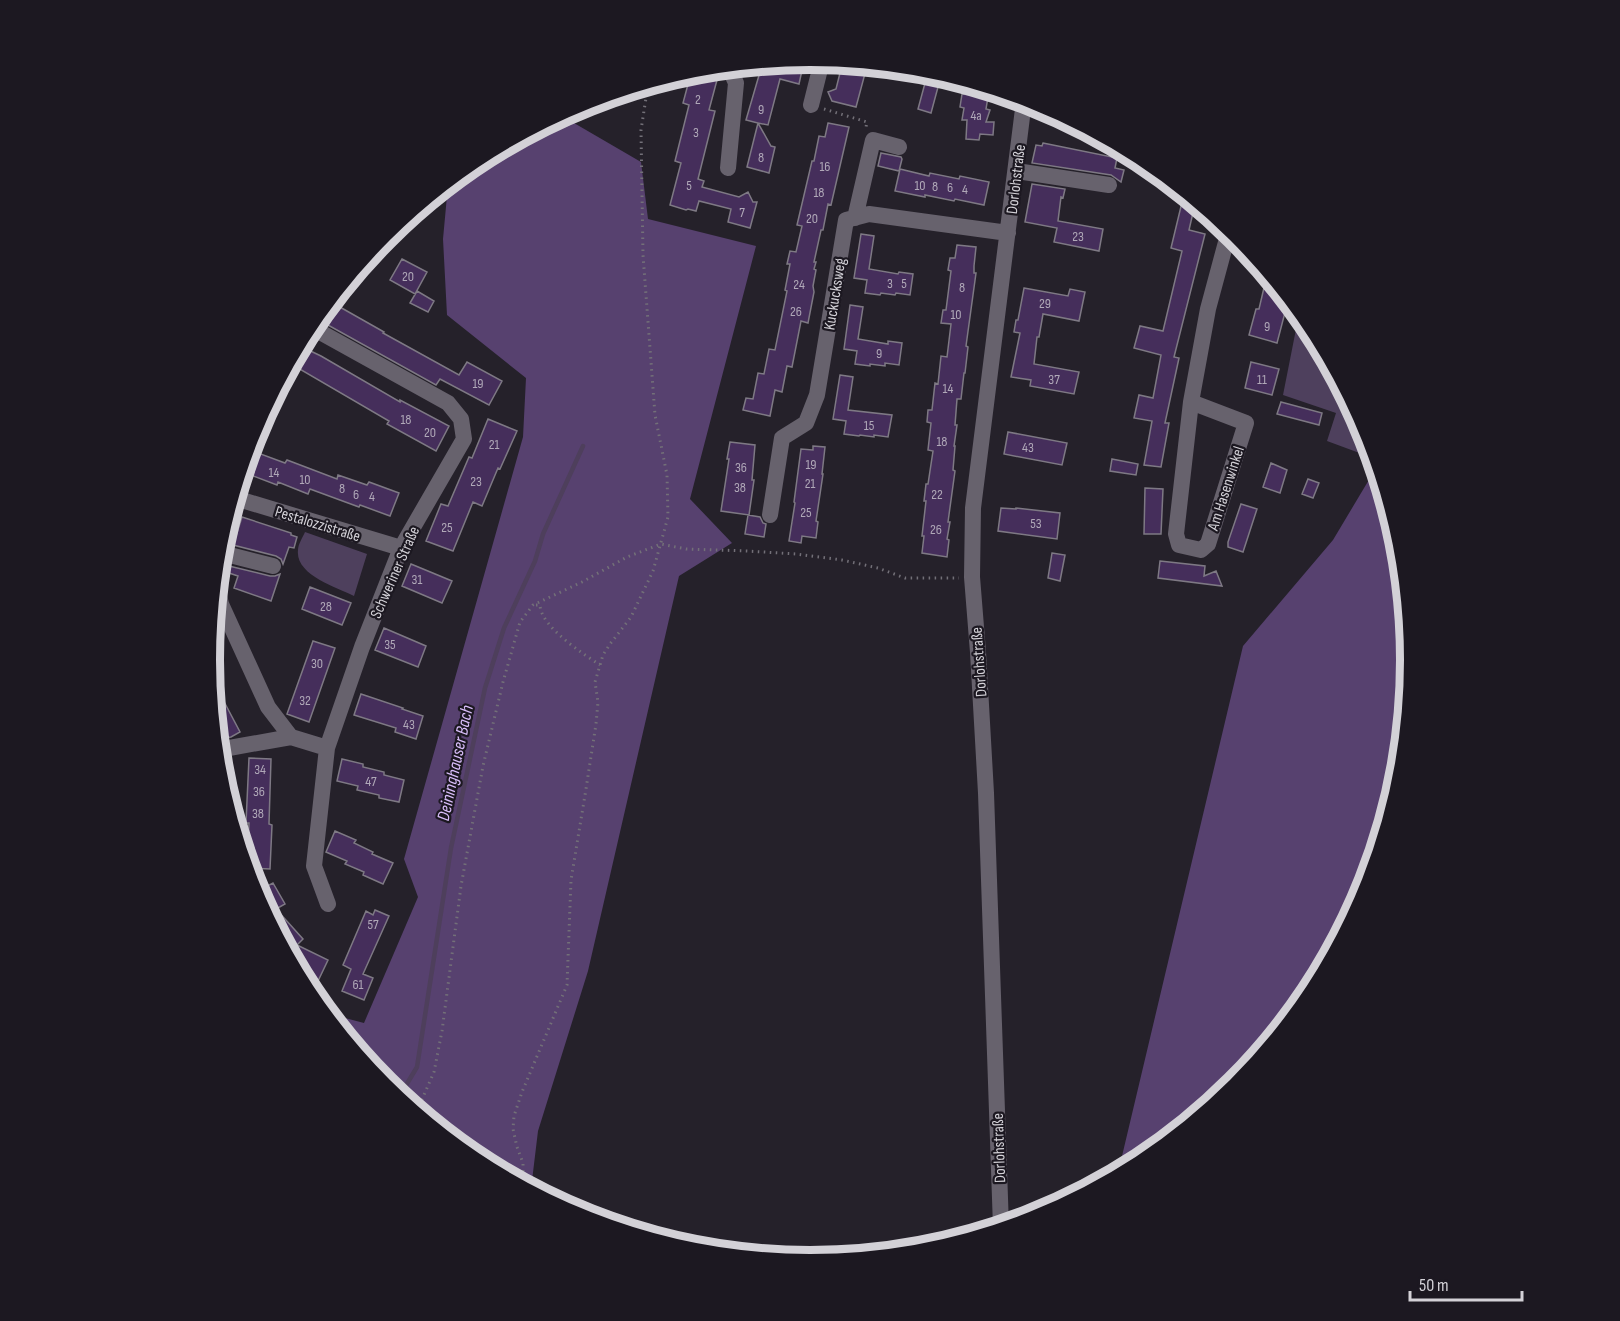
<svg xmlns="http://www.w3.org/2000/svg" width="1620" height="1321" font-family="'Sofia Sans Condensed',sans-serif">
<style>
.green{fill:#4e405d}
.forest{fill:#57416f}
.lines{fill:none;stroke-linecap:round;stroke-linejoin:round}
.stream{stroke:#4e3f5c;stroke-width:4.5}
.building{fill:#452e5b;stroke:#7e7984;stroke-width:1.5}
.path{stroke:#737078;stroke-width:3;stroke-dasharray:1.5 4.5;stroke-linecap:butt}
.minor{stroke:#67626d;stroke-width:16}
.labels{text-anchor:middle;stroke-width:4.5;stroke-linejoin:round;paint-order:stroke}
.number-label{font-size:14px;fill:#b0a8b8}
.street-label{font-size:16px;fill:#d3d1d7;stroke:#1c1821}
.water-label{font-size:18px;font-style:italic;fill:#d9befa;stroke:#1c1821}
.rim{fill:none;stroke:#d3d1d7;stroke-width:8}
</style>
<rect width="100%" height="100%" fill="#25212a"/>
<path class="green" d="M 1299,314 L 1309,327 L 1365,431 L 1373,458 L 1327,441 L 1336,413 L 1283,395 Z
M 305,532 L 367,554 L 354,596 C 336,587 295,575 298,550 C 298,544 303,537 305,532 Z"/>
<path class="forest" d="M 549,122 L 574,123 L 641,162 L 648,219 L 756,246 L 690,499 L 732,543 L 679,576 L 588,971 L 538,1131 L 531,1189 L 476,1160 L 385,1085 L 326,1013 L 364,1023 L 418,897 L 404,859 L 523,437 L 526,378 L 447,315 L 443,239 L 448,185 L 477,161 Z
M 1376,468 L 1399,544 L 1410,661 L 1399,778 L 1365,891 L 1309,994 L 1234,1085 L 1143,1160 L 1118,1173 L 1243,646 L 1333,540 Z"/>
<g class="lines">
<path class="stream" d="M 399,1097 L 417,1067 L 451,848 L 485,688 L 504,628 L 535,561 L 543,534 L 583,446"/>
</g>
<path class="building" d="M 804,61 L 799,84 L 780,79 L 768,125 L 758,123 L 771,146 L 775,147 L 769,173 L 747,167 L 758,123 L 746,120 L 762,65 Z
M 832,62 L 867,66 L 856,107 L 832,101 L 828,92 L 836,89 L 840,73 L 832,65 Z
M 928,72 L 941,76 L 931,113 L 918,109 Z
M 691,73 L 708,76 L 709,78 L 717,80 L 709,110 L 715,111 L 698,179 L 704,181 L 702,187 L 739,197 L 748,192 L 753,202 L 757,202 L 750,228 L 728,222 L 731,209 L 699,201 L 696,211 L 688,209 L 686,210 L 670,205 L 681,163 L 675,161 L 689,105 L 683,103 Z
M 972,86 L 984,90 L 984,97 L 988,97 L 986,109 L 990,110 L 986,122 L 994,122 L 993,135 L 980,134 L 979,140 L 966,139 L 967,120 L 962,120 L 964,108 L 960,107 L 962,94 L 970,95 Z
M 828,123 L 849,127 L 831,205 L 828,204 L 823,230 L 821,230 L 814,262 L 816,262 L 814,269 L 816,270 L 813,286 L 814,292 L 808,323 L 801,321 L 792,367 L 787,366 L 782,392 L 775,390 L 770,416 L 743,410 L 746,398 L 753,399 L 758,373 L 764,374 L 769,349 L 775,350 L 787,291 L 785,290 L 790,264 L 787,264 L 790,251 L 796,252 L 802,226 L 797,225 L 812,161 L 814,161 L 819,136 L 825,137 Z
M 1043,143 L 1117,158 L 1115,168 L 1124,170 L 1121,182 L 1111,175 L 1032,163 L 1036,145 L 1042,146 Z
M 881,153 L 901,157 L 902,159 L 899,171 L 878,166 Z
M 900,169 L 929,176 L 930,173 L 959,179 L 960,176 L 989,182 L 984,205 L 955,199 L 954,201 L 925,195 L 925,197 L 895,191 Z
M 1032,184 L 1065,189 L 1063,198 L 1061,197 L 1058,221 L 1103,229 L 1099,251 L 1054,242 L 1057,228 L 1025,222 Z
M 1184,194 L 1195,204 L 1189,230 L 1205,234 L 1174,357 L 1179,358 L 1165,423 L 1169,423 L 1161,467 L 1144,465 L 1152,421 L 1134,418 L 1139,395 L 1153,398 L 1161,355 L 1134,348 L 1140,326 L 1163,331 L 1182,251 L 1171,248 Z
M 861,234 L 874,236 L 869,269 L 898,274 L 899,272 L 913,274 L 910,295 L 896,293 L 895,295 L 881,293 L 880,295 L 865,293 L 867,280 L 854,278 Z
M 957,245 L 976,247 L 974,266 L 974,273 L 976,273 L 966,346 L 968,347 L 965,373 L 964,373 L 961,399 L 957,399 L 955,425 L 957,425 L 954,446 L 955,446 L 953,470 L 955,471 L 948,522 L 950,522 L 947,539 L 949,540 L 947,557 L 922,553 L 924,536 L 922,536 L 926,501 L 924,501 L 926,484 L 928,484 L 933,451 L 928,450 L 931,423 L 927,422 L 928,410 L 932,410 L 935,383 L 938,384 L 941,356 L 947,357 L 951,324 L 941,323 L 943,310 L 946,310 L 951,271 L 948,270 L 950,258 L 955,258 Z
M 402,259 L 427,272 L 415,294 L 390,280 Z
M 1267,275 L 1288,301 L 1277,343 L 1249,335 L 1256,309 L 1259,309 Z
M 1024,288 L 1068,296 L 1070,289 L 1085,292 L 1079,321 L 1043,314 L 1039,337 L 1037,337 L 1034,364 L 1079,372 L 1074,394 L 1030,386 L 1031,380 L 1011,377 L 1020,333 L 1014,332 L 1016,320 L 1018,320 Z
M 417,291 L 434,301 L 428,312 L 410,303 Z
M 331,302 L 384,332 L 383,333 L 459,375 L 467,362 L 502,381 L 489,405 L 440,379 L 436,385 L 317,319 Z
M 850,305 L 863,307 L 858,339 L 888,344 L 888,341 L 902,343 L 899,365 L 885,363 L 885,366 L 870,364 L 870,366 L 855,364 L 857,351 L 844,349 Z
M 300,346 L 321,356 L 400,402 L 400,400 L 449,426 L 436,451 L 387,424 L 389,421 L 291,364 Z
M 1251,362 L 1279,369 L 1272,395 L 1245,388 Z
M 840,375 L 853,377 L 848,410 L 892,415 L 888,437 L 874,435 L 874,437 L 860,435 L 859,436 L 844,434 L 846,421 L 833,419 Z
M 1281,402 L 1322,413 L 1319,425 L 1277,414 Z
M 488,419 L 517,431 L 500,469 L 498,468 L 482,506 L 473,502 L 453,551 L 426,541 L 441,504 L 448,506 L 469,457 L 472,458 Z
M 1008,432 L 1067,443 L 1062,465 L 1004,454 Z
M 730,442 L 755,445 L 752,480 L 754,480 L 749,515 L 721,511 L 729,459 L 727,459 Z
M 813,446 L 825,447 L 822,474 L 823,474 L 816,521 L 818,522 L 816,538 L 802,536 L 801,543 L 789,541 L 795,503 L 794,502 L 801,449 L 813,450 Z
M 250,450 L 285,463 L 287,460 L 337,479 L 338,475 L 367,485 L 369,482 L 399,493 L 390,516 L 360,505 L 359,507 L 310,489 L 308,494 L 278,482 L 277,485 L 243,472 Z
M 1112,459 L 1138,464 L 1136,475 L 1110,471 Z
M 1271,463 L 1287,470 L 1280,493 L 1263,487 Z
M 1308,479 L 1319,483 L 1313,498 L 1302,494 Z
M 1145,488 L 1163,489 L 1161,534 L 1144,534 Z
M 1241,504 L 1257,509 L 1243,552 L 1228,547 L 1228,542 Z
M 1001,508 L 1016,509 L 1016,508 L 1060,513 L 1057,539 L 998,531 Z
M 748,515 L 760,517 L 763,523 L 766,524 L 764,537 L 745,534 Z
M 242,517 L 291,533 L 291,535 L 297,537 L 294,548 L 289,547 L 283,564 L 281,559 L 276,556 L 229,544 L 221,545 L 225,532 L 236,536 Z
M 1052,553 L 1065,555 L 1060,581 L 1048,578 Z
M 1160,561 L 1205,566 L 1204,576 L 1216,571 L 1222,586 L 1158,578 Z
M 411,564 L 452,581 L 442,603 L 402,586 Z
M 229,566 L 270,576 L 275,576 L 280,574 L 271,601 L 234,588 L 238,576 L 226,572 Z
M 310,587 L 351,603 L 342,625 L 302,609 Z
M 384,628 L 426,646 L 418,667 L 375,650 Z
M 313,641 L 335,648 L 309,722 L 287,714 Z
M 211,677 L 240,732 L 231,737 L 217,739 Z
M 361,694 L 403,708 L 402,709 L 423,716 L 416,739 L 395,732 L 396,728 L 354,715 Z
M 249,758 L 271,759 L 269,824 L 272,825 L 270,869 L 249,868 L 247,865 L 249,823 L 246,823 Z
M 342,759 L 363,764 L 363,767 L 384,772 L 384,775 L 404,780 L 399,802 L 379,798 L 379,795 L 357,790 L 358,786 L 337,781 Z
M 335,831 L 356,840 L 354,843 L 373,852 L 372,854 L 393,863 L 383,884 L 363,875 L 364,872 L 345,864 L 347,861 L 326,852 Z
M 273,883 L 285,904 L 276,909 L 303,939 L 297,945 L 328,960 L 318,981 L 299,972 L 256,892 Z
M 375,910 L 389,916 L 363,974 L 373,978 L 364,1000 L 342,991 L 351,969 L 343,965 L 366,911 L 373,915 Z"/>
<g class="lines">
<path class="path" d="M 824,109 L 867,122 L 866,127
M 536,605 L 540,605 C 541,627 582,653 600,665
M 417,1111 L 434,1072 L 442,1031 L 461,886 L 483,766 L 503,682 L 520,622 L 533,605 L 582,582 L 627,557 L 661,544 L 686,549 L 747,551 L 796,554 L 842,560 L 878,568 L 905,578 L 959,578
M 520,1183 L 523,1174 L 523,1163 L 517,1147 L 513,1129 L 514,1116 L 522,1092 L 567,985 L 571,880 L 586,789 L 596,724 L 598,702 L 595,682 L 603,655 L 610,644 L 631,617 L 653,571 L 668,517 L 667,475 L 655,415 L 643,255 L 641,130 L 648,85"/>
<path class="minor" d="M 725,68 L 732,74 L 736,83 L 728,168
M 811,105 L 822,61
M 1016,171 L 1109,185
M 421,206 L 424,208
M 855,218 L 873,140 L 899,147
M 311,327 L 448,403 L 461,419 L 464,439 L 401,548 L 362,647 L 327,748 L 314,866 L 328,904
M 1191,402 L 1246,423 L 1208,544 L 1201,550 L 1179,545 L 1176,534 L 1191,402 L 1208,309 L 1229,231
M 235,498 L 401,548
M 770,515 L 782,438 L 806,423 L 817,395 L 846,220 L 869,214 L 1008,233
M 220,559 L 226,554 L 273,566
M 217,588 L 221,604 L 268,707 L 291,737 L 327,748
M 218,750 L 291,737
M 1001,1227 L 986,793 L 978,652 L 972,577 L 973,508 L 1024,101"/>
</g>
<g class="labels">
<g class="number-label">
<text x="698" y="104">2</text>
<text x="761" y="114">9</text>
<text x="976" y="120">4a</text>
<text x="696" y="137">3</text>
<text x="761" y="162">8</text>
<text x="825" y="171">16</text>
<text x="689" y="190">5</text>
<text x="920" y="190">10</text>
<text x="935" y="191">8</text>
<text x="950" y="192">6</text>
<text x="965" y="194">4</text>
<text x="819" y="197">18</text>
<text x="742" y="217">7</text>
<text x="812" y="223">20</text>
<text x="1078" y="241">23</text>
<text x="408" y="281">20</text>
<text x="890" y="288">3</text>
<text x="904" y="288">5</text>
<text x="799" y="289">24</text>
<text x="962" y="292">8</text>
<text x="1045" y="308">29</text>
<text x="796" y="316">26</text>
<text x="956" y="319">10</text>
<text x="1267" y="331">9</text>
<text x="879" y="358">9</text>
<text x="1054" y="384">37</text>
<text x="1262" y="384">11</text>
<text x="478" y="388">19</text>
<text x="948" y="393">14</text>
<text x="406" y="424">18</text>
<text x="869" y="430">15</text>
<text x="430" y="437">20</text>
<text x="942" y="446">18</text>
<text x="494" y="449">21</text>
<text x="1028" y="452">43</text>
<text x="811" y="469">19</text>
<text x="741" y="472">36</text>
<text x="274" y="477">14</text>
<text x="305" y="484">10</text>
<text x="476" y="486">23</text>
<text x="810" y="488">21</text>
<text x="740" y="492">38</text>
<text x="342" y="493">8</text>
<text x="356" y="499">6</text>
<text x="937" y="499">22</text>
<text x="372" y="501">4</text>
<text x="806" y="517">25</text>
<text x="1036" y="528">53</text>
<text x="447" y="532">25</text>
<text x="936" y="534">26</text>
<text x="417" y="584">31</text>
<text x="326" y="611">28</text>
<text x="390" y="649">35</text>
<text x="317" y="668">30</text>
<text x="305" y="705">32</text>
<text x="409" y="729">43</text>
<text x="260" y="774">34</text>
<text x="371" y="786">47</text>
<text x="259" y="796">36</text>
<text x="258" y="818">38</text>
<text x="373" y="929">57</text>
<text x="358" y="989">61</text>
</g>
<g class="street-label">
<text transform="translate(1015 179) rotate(-83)" y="6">Dorlohstraße</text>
<text transform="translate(834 294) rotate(-81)" y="6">Kuckucksweg</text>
<text transform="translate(1225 488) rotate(-72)" y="6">Am Hasenwinkel</text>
<text transform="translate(318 523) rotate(17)" y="6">Pestalozzistraße</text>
<text transform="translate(394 572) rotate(-66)" y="6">Schweriner Straße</text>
<text transform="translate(978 662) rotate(-94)" y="6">Dorlohstraße</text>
<text transform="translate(998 1148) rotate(-92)" y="6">Dorlohstraße</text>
</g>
<g class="water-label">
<text transform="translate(455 763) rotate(-78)" y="6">Deininghauser Bach</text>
</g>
</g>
<path d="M0 0H1620V1321H0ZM220 660a590 590 0 1 1 1180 0a590 590 0 1 1-1180 0Z" fill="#1c1821" fill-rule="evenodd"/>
<path class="rim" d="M220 660a590 590 0 1 1 1180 0a590 590 0 1 1-1180 0Z"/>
<path d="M1410 1291v9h112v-9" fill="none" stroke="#d3d1d7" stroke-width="3"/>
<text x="1419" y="1291" font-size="18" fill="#d3d1d7" stroke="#1c1821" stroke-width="4.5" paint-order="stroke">50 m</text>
</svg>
